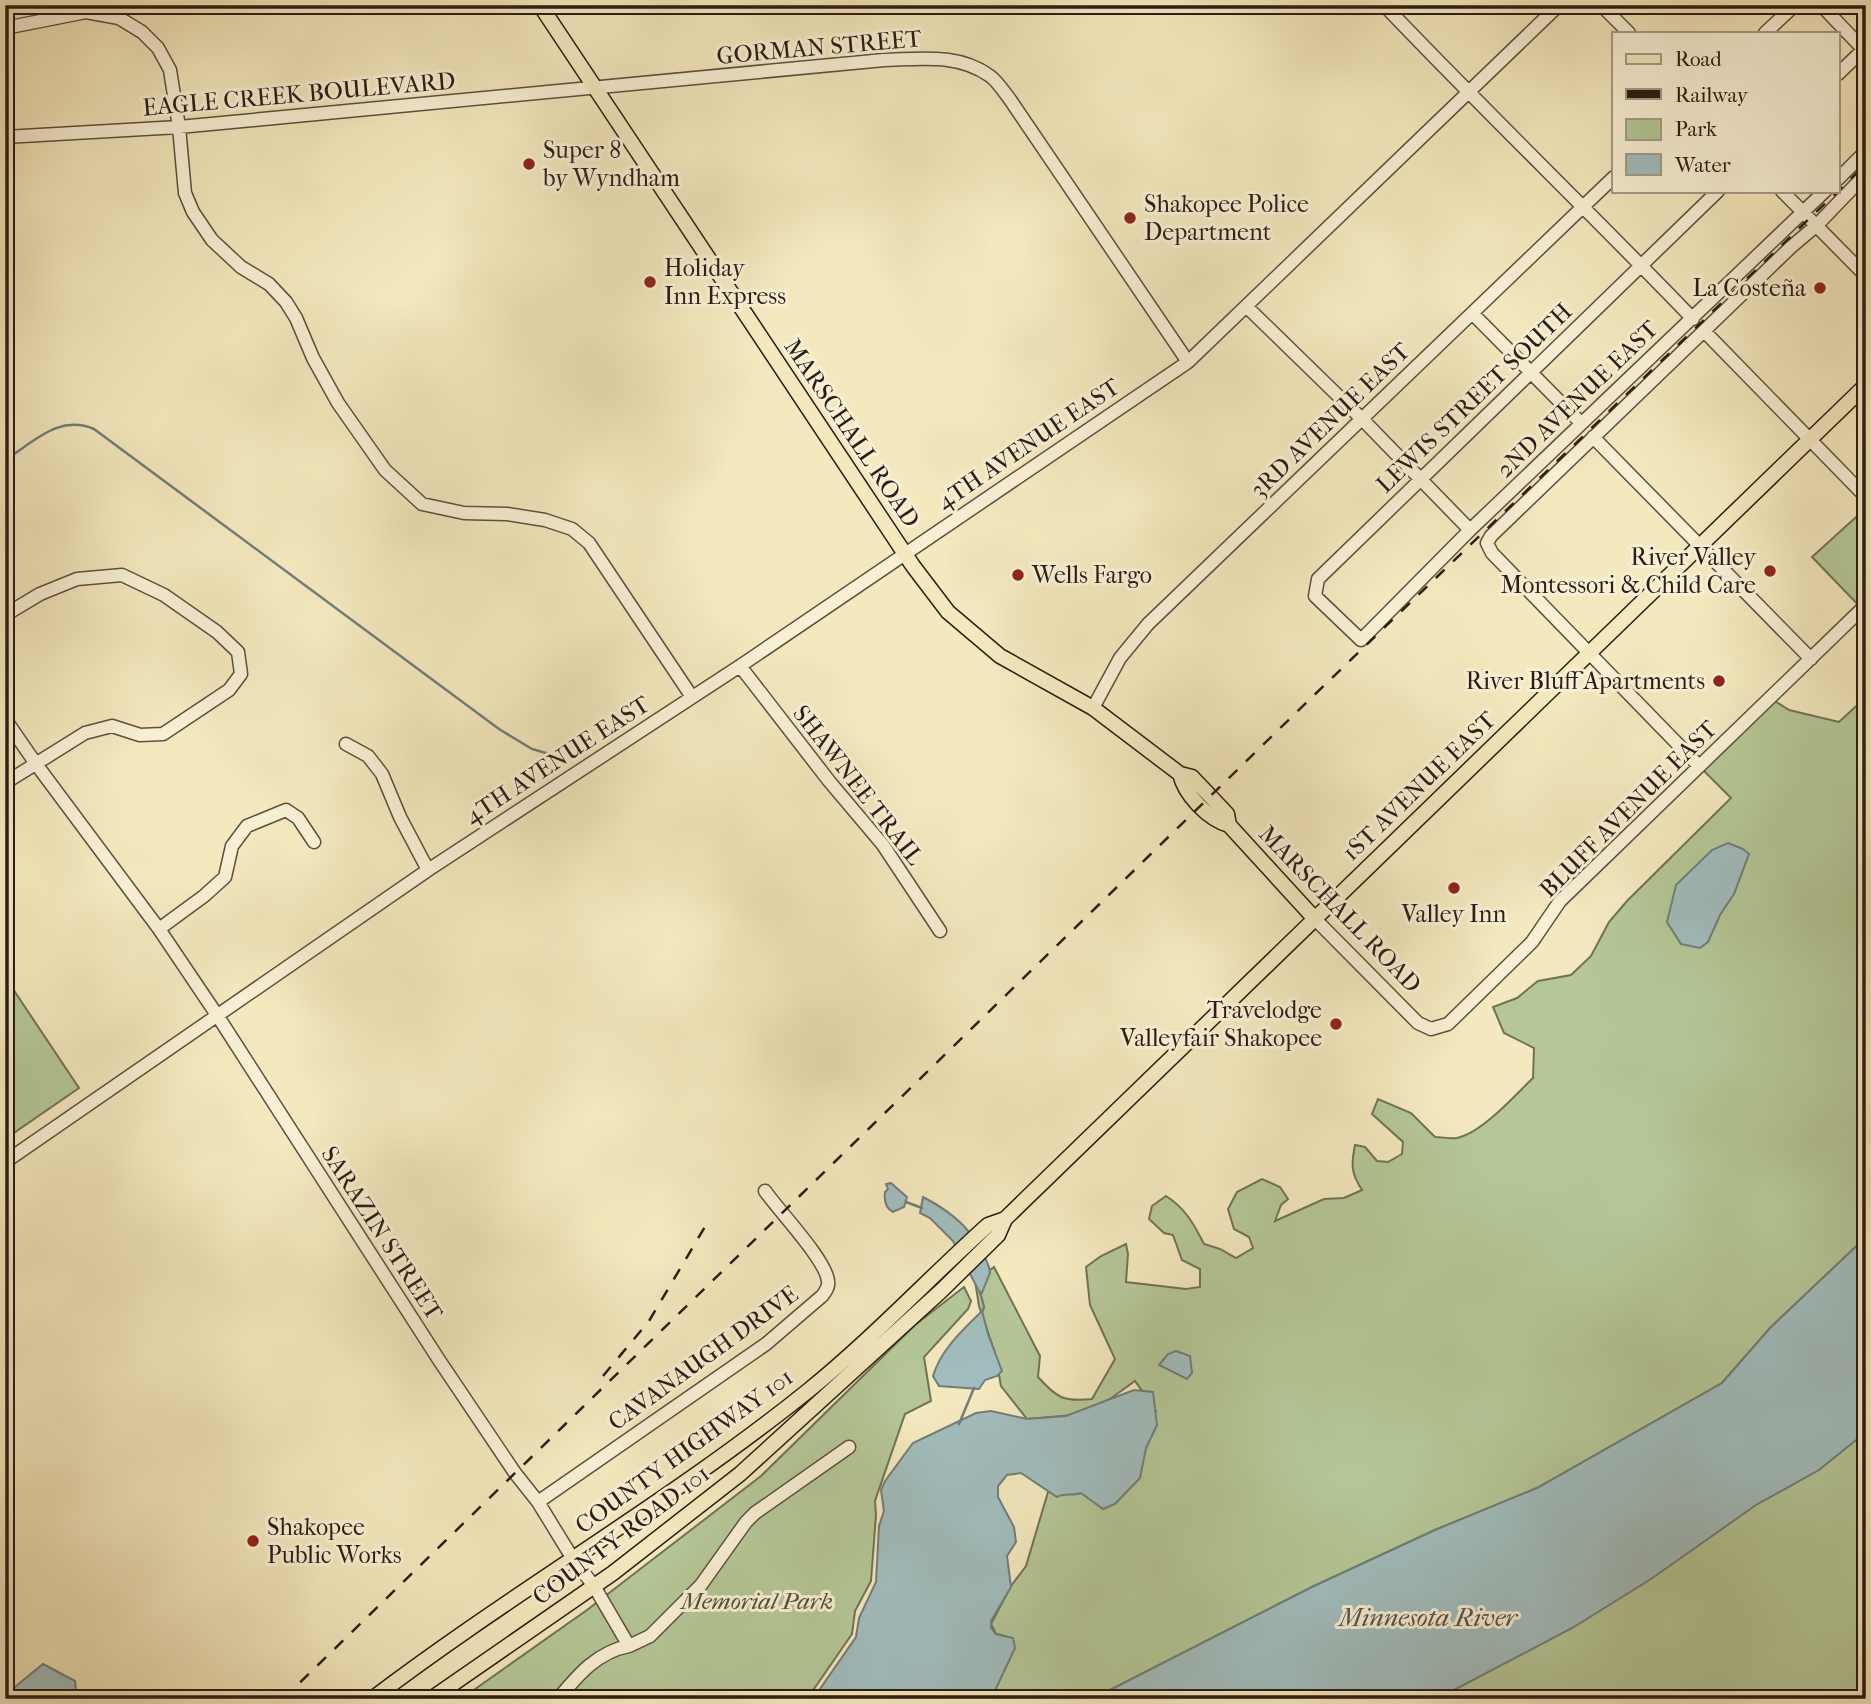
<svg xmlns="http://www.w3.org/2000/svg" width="1871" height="1704" font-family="'IM FELL French Canon',serif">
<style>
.green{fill:#b5c797;stroke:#707256;stroke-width:2}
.water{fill:#a1bdbd;stroke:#727d7a;stroke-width:2}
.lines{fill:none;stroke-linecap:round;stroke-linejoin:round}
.stream{stroke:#727d7a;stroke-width:2.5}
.minor-casing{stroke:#5d4f3f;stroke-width:15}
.major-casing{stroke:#2b1c15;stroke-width:17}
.minor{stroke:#f8f0d5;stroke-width:12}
.major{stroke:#f4e8be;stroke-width:14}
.rail{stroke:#2b1c15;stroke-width:2.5;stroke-dasharray:12 12;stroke-linecap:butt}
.poi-dot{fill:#8f2418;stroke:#f8f0d5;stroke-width:2.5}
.labels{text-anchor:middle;stroke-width:6;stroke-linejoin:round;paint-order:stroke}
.street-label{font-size:24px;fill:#2b1c15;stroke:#f8f0d5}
.poi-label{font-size:24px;fill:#2b1c15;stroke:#f8f0d5;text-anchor:start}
.park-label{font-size:24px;font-style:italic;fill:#544f3c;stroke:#f8f0d5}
.water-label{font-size:26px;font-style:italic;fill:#545450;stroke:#f8f0d5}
</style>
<rect width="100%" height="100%" fill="#f4e8be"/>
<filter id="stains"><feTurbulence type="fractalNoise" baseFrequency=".00286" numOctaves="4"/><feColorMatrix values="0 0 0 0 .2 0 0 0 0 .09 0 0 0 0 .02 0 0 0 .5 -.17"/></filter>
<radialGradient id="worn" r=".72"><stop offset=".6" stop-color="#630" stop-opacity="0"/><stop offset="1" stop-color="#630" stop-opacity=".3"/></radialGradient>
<path class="green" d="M 1866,508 L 1866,613 L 1812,557 Z
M 1866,697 L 1866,1237 L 1770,1328 L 1722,1383 L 1537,1488 L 1435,1530 L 1312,1587 L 1106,1692 L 1100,1699 L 988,1699 L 1005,1636 L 996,1634 L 991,1624 L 1011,1586 L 1026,1566 L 1048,1492 L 1156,1411 L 1135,1381 L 1110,1399 L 1074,1415 L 1027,1419 L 1001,1386 L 995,1353 L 979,1306 L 975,1281 L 994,1267 L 1040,1356 L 1038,1377 C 1057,1398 1063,1402 1092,1399 L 1115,1359 L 1090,1305 L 1086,1267 L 1101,1256 L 1126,1244 L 1128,1254 L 1126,1282 L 1186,1289 L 1200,1287 L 1200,1269 L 1182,1260 L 1173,1235 L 1164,1233 L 1149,1219 L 1152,1206 L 1166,1196 C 1185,1208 1194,1224 1204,1244 L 1220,1249 L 1236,1258 L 1253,1248 L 1249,1237 L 1234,1229 L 1228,1209 L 1237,1192 L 1262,1179 L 1280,1187 L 1288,1199 L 1281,1205 L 1275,1221 L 1324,1199 L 1344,1198 L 1362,1190 C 1351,1173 1351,1165 1355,1145 L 1365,1147 L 1377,1161 L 1388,1162 L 1402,1154 L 1403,1142 L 1372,1114 L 1378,1099 L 1411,1113 L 1435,1137 C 1442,1137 1450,1139 1457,1138 C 1482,1133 1515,1095 1533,1078 L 1534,1048 L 1504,1033 L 1493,1007 L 1517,998 L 1538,981 L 1571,975 L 1591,956 L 1609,922 L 1627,901 L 1731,798 L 1699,766 L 1770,698 L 1789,710 L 1839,722 Z
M 5,977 L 79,1088 L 5,1139 Z
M 964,1287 L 971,1301 L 968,1309 L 924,1357 L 931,1401 L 905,1414 L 875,1501 L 876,1515 L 871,1581 L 855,1611 L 852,1634 L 807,1699 L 461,1699 L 587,1610 L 761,1476 L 915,1325 Z
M 1866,1430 L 1866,1699 L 1372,1699 L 1722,1483 Z"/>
<path class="water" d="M 1728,843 L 1743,849 L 1749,854 L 1734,894 L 1720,915 L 1708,942 L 1700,948 L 1681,944 L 1667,922 L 1676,885 L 1712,850 Z
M 891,1183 L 907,1197 L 904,1207 L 893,1212 C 885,1208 884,1200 885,1192 L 888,1189 L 886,1184 Z
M 923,1197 C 954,1213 977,1233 989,1267 L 990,1273 L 981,1295 L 953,1241 L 930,1218 L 920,1213 Z
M 1866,1237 L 1866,1432 L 1819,1470 L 1756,1505 L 1651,1579 L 1574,1627 L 1437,1699 L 1098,1699 L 1102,1694 L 1312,1587 L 1435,1530 L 1537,1488 L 1722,1383 L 1770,1328 Z
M 982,1311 L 988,1334 L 1002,1371 L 997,1376 L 985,1380 L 979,1389 L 939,1386 L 933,1376 C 941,1349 963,1330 982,1311 Z
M 1176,1351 L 1190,1356 L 1192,1373 L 1187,1379 L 1159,1365 L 1168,1354 Z
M 1134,1390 L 1153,1392 L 1157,1425 L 1146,1448 L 1140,1478 L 1115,1504 L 1103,1509 L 1081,1493 C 1072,1496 1064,1493 1057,1497 L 1021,1473 L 1007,1475 L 998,1486 L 998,1497 L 1014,1527 L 1016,1542 L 1007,1556 L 1011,1587 L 991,1621 L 991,1628 L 996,1634 L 1013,1638 L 1015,1648 L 991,1699 L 813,1699 L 856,1637 L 859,1618 L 876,1582 L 879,1526 L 884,1511 L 881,1490 L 885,1481 L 913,1443 L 976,1413 L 991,1411 L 1027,1419 L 1066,1416 Z
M 43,1664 L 75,1681 L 77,1699 L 5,1699 L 5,1695 Z"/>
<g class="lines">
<path class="stream" d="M 5,460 C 34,442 59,414 94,429 L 499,729 L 532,749 L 553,755
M 906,1202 L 922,1208
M 980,1292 L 984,1307 L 982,1312
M 959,1424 L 974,1388"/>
<defs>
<path id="minor" d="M 1384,5 C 1485,111 1591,213 1693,319
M 1601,5 L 1629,33
M 1821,5 L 1866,52
M 5,28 L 86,12 L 119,18 L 142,32 L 158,48 L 170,70 L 179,127 L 185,193 L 193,212 L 212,240 L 241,267 L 269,284 L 286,302 L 296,318 L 313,358 L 338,403 L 385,470 L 422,504 L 464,513 L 507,514 L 545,520 L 572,529 L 589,543 L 692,697
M 1765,33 L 1795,5
M 1838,74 L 1866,47
M 5,137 L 179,127 L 884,60 C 921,59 958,53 990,76 C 998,82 1005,93 1011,101 L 1188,362
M 1838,179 L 1866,151
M 1718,191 L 1318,579 L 1315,596 L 1361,640 L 1470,530 L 1825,191
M 1782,191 L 1866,276
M 1247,307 L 1362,419 L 1470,530
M 1472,313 L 1581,423
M 1704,331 L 1866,497
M 1593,437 L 1811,659
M 5,615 L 40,594 L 77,579 L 122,575 L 164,595 L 217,632 L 238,652 L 241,674 L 229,690 L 163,734 L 140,735 L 112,726 L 85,733 L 5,783
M 740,666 L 829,781 L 883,845 L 940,931
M 1093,708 L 1120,658 L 1148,624 L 1614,177
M 5,719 L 36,764 L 159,929 L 217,1015 L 439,1360 L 515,1473 L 538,1502 L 573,1559 L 594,1586 L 629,1646 L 650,1636 L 701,1585 L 746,1522 L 755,1513 L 849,1447
M 346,744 L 368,756 L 382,774 L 400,817 L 428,870
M 1699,766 L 1492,553 L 1487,543 L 1491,536 L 1791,247 L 1817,225 L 1866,174
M 1315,919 L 1418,1023 L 1431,1029 L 1448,1024 L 1532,942 L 1560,901 L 1866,605
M 159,929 L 204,896 L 225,877 L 232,846 L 247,826 L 286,810 L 298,818 L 314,842
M 5,1162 L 428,870 L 740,666 L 1188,362 L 1559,5
M 538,1502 L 766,1344 L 822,1296 C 826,1291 829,1287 828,1281 C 826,1260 779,1211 765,1191
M 558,1699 C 578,1675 597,1652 629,1646"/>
<path id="major" d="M 540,5 L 913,566 L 948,612 L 1000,656 L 1093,708 L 1180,774 L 1192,777 L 1211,797 L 1227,814 L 1229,825 L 1315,919
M 1180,774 C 1185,795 1208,819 1229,825
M 372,1699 C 514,1591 670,1502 809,1390 C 872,1339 928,1279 988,1225 L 1005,1219
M 431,1699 L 613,1573 L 740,1474 L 941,1291 L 998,1235 L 1005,1219 L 1866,385"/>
</defs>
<use href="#minor" class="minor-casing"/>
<use href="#major" class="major-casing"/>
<use href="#minor" class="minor"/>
<use href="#major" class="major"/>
<path class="rail" d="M 603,1376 L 649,1321 L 709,1220
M 283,1699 L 1307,702 L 1866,164"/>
</g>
<g class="poi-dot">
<circle cx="529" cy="164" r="7"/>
<circle cx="1130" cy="218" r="7"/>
<circle cx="650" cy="282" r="7"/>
<circle cx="1820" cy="288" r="7"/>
<circle cx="1770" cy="571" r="7"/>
<circle cx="1018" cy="575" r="7"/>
<circle cx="1719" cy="681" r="7"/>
<circle cx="1454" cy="888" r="7"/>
<circle cx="1336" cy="1024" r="7"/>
<circle cx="253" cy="1541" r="7"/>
</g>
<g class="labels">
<g class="street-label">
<text transform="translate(819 47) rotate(-5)" y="8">GORMAN STREET</text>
<text transform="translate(299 94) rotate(-5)" y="8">EAGLE CREEK BOULEVARD</text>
<text transform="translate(1474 398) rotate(-44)" y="8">LEWIS STREET SOUTH</text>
<text transform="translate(1577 399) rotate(-44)" y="8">2ND AVENUE EAST</text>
<text transform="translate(1330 420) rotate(-44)" y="8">3RD AVENUE EAST</text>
<text transform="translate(852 433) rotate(56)" y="8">MARSCHALL ROAD</text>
<text transform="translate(1028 444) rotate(-34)" y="8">4TH AVENUE EAST</text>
<text transform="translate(557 760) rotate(-33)" y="8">4TH AVENUE EAST</text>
<text transform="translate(858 785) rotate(52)" y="8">SHAWNEE TRAIL</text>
<text transform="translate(1419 786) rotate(-44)" y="8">1ST AVENUE EAST</text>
<text transform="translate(1628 809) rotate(-45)" y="8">BLUFF AVENUE EAST</text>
<text transform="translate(1340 909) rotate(46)" y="8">MARSCHALL ROAD</text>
<text transform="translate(382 1233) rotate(57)" y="8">SARAZIN STREET</text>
<text transform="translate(703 1358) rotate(-36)" y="8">CAVANAUGH DRIVE</text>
<text transform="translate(684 1451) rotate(-36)" y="8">COUNTY HIGHWAY 101</text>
<text transform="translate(621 1535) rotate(-37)" y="8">COUNTY ROAD 101</text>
</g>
<g class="poi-label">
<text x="543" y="158">Super 8<tspan x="543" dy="28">by Wyndham</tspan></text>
<text x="1144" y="212">Shakopee Police<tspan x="1144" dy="28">Department</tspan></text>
<text x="664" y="276">Holiday<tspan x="664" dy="28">Inn Express</tspan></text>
<text x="1806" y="296" text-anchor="end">La Costeña</text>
<text x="1756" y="565" text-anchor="end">River Valley<tspan x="1756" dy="28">Montessori &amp; Child Care</tspan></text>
<text x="1032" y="583">Wells Fargo</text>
<text x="1705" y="689" text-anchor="end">River Bluff Apartments</text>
<text x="1454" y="922" text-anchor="middle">Valley Inn</text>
<text x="1322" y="1018" text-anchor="end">Travelodge<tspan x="1322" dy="28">Valleyfair Shakopee</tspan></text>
<text x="267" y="1535">Shakopee<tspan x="267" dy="28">Public Works</tspan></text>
</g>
<g class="park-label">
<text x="757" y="1609">Memorial Park</text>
</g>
<g class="water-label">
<text x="1428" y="1626">Minnesota River</text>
</g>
</g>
<rect width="1871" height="1704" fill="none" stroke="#f4e8be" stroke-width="28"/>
<rect x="7" y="7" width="1857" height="1690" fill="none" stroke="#2b1c15" stroke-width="3.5"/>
<rect x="14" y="14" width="1843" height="1676" fill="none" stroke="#2b1c15" stroke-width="2"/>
<rect x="1612" y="32" width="228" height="161" fill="#f8f0d5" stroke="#a69b88" stroke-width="2"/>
<rect x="1626" y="54" width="35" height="10" fill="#f4e8be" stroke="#a69b88" stroke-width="2"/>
<text x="1675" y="66" font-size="21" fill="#2b1c15">Road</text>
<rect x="1626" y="89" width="35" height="10" fill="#2b1c15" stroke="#a69b88" stroke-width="2"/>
<text x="1675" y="102" font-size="21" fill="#2b1c15">Railway</text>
<rect x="1626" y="119" width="35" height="21" fill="#b5c797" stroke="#a69b88" stroke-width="2"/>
<text x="1675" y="136" font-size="21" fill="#2b1c15">Park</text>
<rect x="1626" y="154" width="35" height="21" fill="#a1bdbd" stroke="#a69b88" stroke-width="2"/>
<text x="1675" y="172" font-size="21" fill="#2b1c15">Water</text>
<rect width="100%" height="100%" filter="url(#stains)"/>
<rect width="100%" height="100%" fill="url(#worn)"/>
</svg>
